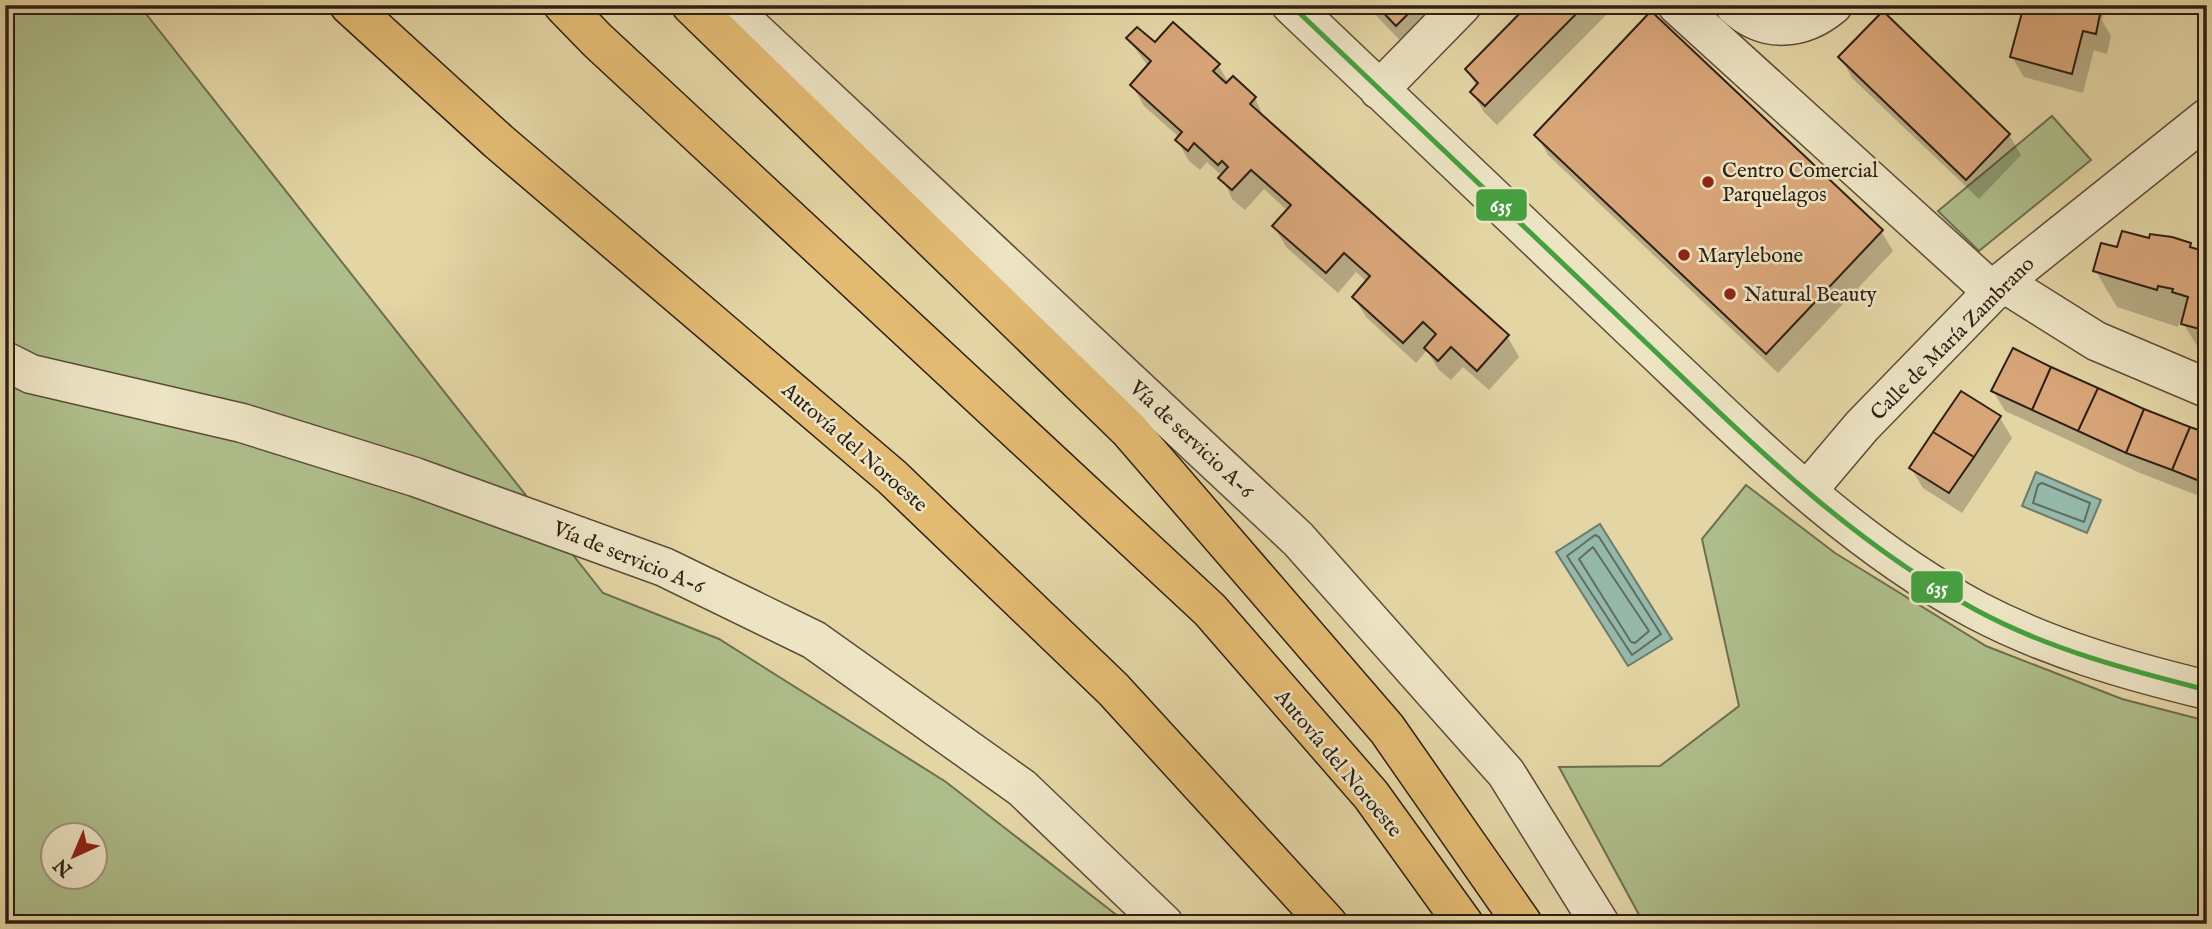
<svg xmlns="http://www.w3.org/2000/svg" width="2212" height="929" font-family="'IM FELL English',serif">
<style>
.green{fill:#aebe8b;stroke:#6e6e50;stroke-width:2;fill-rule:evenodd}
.water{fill:#95b8aa;stroke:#6c7b6e;stroke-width:2}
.shadow{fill:#0003}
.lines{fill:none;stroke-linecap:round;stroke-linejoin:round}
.shore{stroke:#626c5f;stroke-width:2}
.building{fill:#d8a579;stroke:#2f1f14;stroke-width:2}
.minor-casing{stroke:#5c4c38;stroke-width:41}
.highway-casing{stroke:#2f1f14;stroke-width:41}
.minor{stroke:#ede4c4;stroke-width:38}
.highway{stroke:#e2ba72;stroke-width:38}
.bus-1-casing{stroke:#ede4c4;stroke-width:10}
.bus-1{stroke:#46a03f;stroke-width:5}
.poi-dot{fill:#8f2418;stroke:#ede4c4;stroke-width:2.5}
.labels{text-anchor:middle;stroke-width:5;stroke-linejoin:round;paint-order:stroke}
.poi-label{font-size:21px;fill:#2f1f14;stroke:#ede4c4;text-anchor:start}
.street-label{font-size:21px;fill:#2f1f14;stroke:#ede4c4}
.line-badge{stroke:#ede4c4;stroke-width:2.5}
.badge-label{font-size:19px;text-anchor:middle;font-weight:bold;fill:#fff}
</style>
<rect width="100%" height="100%" fill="#e4d5a5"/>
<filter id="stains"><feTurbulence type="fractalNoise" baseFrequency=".00286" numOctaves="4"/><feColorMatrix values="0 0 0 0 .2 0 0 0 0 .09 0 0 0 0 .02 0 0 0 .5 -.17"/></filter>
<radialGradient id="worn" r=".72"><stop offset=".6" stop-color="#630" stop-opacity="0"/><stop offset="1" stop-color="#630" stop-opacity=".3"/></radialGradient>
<path class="green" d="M 5,5 L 139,5 L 603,593 L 719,639 L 946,782 L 1128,924 L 5,924 ZM 52,834 L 94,834 L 94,876 L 52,876 Z
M 2052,116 L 2091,160 L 1979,251 L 1938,211 Z
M 1746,485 L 1835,553 L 1986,646 L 2122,699 L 2207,721 L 2207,924 L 1644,924 L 1559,767 L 1660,766 L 1739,706 L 1702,539 Z"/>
<path class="water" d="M 2036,472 L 2101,500 L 2087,533 L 2022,506 Z
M 1600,524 L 1672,639 L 1628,666 L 1556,552 Z"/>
<path class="shadow" d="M 1366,5 L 1463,5 L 1414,55 Z
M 1531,5 L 1616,5 L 1497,125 L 1484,112 L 1472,92 L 1477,87 L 1467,70 Z
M 2025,5 L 2106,5 L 2102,20 L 2111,36 L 2107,54 L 2094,50 L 2083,93 L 2024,77 L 2012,57 Z
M 1128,39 L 1218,65 L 1229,83 L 1255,98 L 1265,120 L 1507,336 L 1519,357 L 1489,390 L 1463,367 L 1451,380 L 1438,369 L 1427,350 L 1416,363 L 1366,317 L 1354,297 L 1367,282 L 1356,272 L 1338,293 L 1286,247 L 1274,226 L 1288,211 L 1264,189 L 1245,210 L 1232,199 L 1222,176 L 1207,162 L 1200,170 L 1189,161 L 1177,140 L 1180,138 L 1144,106 L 1132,85 L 1148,66 Z
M 1841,57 L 2009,135 L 2021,155 L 1979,199 L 1852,78 Z
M 1537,135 L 1881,231 L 1893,251 L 1778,373 L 1548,155 Z
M 2150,240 L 2190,244 L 2193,250 L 2207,254 L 2207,362 L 2183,323 L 2179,322 L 2178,327 L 2117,307 L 2095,270 L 2118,249 Z
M 1993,391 L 2144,411 L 2207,435 L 2207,499 L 2140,473 L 2005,411 Z
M 1961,394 L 2000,418 L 2012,438 L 1962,513 L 1923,488 L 1911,468 Z"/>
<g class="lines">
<path class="shore" d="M 2042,483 L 2090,503 L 2084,522 L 2033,503 L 2038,485 Z
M 1595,535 L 1599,537 L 1661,634 L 1632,655 L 1567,556 Z
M 1593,547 L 1649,631 L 1635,643 L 1631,642 L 1579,559 Z"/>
</g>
<path class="building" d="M 1376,5 L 1417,5 L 1396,26 Z
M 1528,5 L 1585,5 L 1485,106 L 1470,92 L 1478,83 L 1465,69 Z
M 2024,5 L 2089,5 L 2088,11 L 2100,14 L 2096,34 L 2083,31 L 2072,74 L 2010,57 Z
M 1651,11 L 1883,230 L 1766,354 L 1534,135 Z
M 1883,11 L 2010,134 L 1966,180 L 1838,57 Z
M 1173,22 L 1220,64 L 1213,71 L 1226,83 L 1233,76 L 1256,97 L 1250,104 L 1509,335 L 1477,371 L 1451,347 L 1438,361 L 1424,348 L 1436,334 L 1423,322 L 1403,343 L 1352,297 L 1370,276 L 1344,253 L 1326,273 L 1272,226 L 1291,205 L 1251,170 L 1232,190 L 1218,178 L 1228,167 L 1222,161 L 1218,165 L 1194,143 L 1188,151 L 1175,140 L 1182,132 L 1130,85 L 1151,61 L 1126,38 L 1137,27 L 1155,42 Z
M 2122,231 L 2149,238 L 2150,234 L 2172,237 L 2191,243 L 2190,247 L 2207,252 L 2207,331 L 2181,324 L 2188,297 L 2172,292 L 2173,289 L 2158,286 L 2157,290 L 2093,271 L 2101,243 L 2117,247 Z
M 2013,348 L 2051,367 L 2032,410 L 1991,391 Z
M 2051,367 L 2098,388 L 2078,431 L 2032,410 Z
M 2098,388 L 2144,409 L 2126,453 L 2078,431 Z
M 1961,391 L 2001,416 L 1974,457 L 1933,432 Z
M 2144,409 L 2190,427 L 2172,470 L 2126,453 Z
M 2190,427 L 2207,433 L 2207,484 L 2172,470 Z
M 1933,432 L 1974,457 L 1949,493 L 1909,468 Z"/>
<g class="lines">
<defs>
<path id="minor" d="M 727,5 L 1298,539 L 1506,773 L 1600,924
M 1291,5 C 1406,115 1522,225 1638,335 C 1743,434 1847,541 1976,610 C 2048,648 2128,671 2207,690
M 1677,5 L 1993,292
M 1734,5 C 1765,34 1802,31 1833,5
M 1379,90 L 1462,5
M 2002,282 L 2096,341 L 2207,388
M 5,361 L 31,374 L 242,423 L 415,477 L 664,567 L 814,640 L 1022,788 L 1164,924
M 1807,491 L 1862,426 L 2002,282 L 2207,118"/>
<path id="highway" d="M 349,5 L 498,141 L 892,477 L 1113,689 L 1328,924
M 563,5 L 597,40 L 1210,610 L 1371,795 L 1464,924
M 691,5 L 1129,430 L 1387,729 L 1523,924"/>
</defs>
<use href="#minor" class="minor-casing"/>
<use href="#highway" class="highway-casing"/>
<use href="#minor" class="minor"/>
<use href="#highway" class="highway"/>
<defs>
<path id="bus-1" d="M 1291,5 C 1407,115 1522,225 1638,335 C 1743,435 1847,540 1976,610 C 2048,649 2128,670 2207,690"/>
</defs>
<use href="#bus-1" class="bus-1-casing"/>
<use href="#bus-1" class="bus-1"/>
</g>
<g class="poi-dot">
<circle cx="1708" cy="182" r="7"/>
<circle cx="1684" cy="255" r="7"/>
<circle cx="1730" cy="294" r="7"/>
</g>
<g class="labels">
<g class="poi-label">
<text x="1722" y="177">Centro Comercial<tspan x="1722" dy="24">Parquelagos</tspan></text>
<text x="1698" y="262">Marylebone</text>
<text x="1744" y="301">Natural Beauty</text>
</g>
<g class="street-label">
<text transform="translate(1952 338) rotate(-45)" y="7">Calle de María Zambrano</text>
<text transform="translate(1192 439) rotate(43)" y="7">Vía de servicio A-6</text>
<text transform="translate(855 447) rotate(41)" y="7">Autovía del Noroeste</text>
<text transform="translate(629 557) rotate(22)" y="7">Vía de servicio A-6</text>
<text transform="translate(1339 763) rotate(50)" y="7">Autovía del Noroeste</text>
</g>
</g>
<g class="line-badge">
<rect x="1475" y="188" width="53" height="34" rx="7" fill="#46a03f"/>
<rect x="1910" y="570" width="54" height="34" rx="7" fill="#46a03f"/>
</g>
<g class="badge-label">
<text x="1501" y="212">635</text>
<text x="1937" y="594">635</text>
</g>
<rect width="2212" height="929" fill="none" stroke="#e4d5a5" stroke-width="28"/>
<rect x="7" y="7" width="2198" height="915" fill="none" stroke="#2f1f14" stroke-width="3.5"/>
<rect x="14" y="14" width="2184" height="901" fill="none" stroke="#2f1f14" stroke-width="2"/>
<g transform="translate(74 856) rotate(224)"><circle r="33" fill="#ede4c4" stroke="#a1957e" stroke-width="2"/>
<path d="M0-5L12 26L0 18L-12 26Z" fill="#8f2418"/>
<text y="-10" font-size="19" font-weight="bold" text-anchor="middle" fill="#2f1f14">N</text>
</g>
<rect width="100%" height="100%" filter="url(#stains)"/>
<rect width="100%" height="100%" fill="url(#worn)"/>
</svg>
